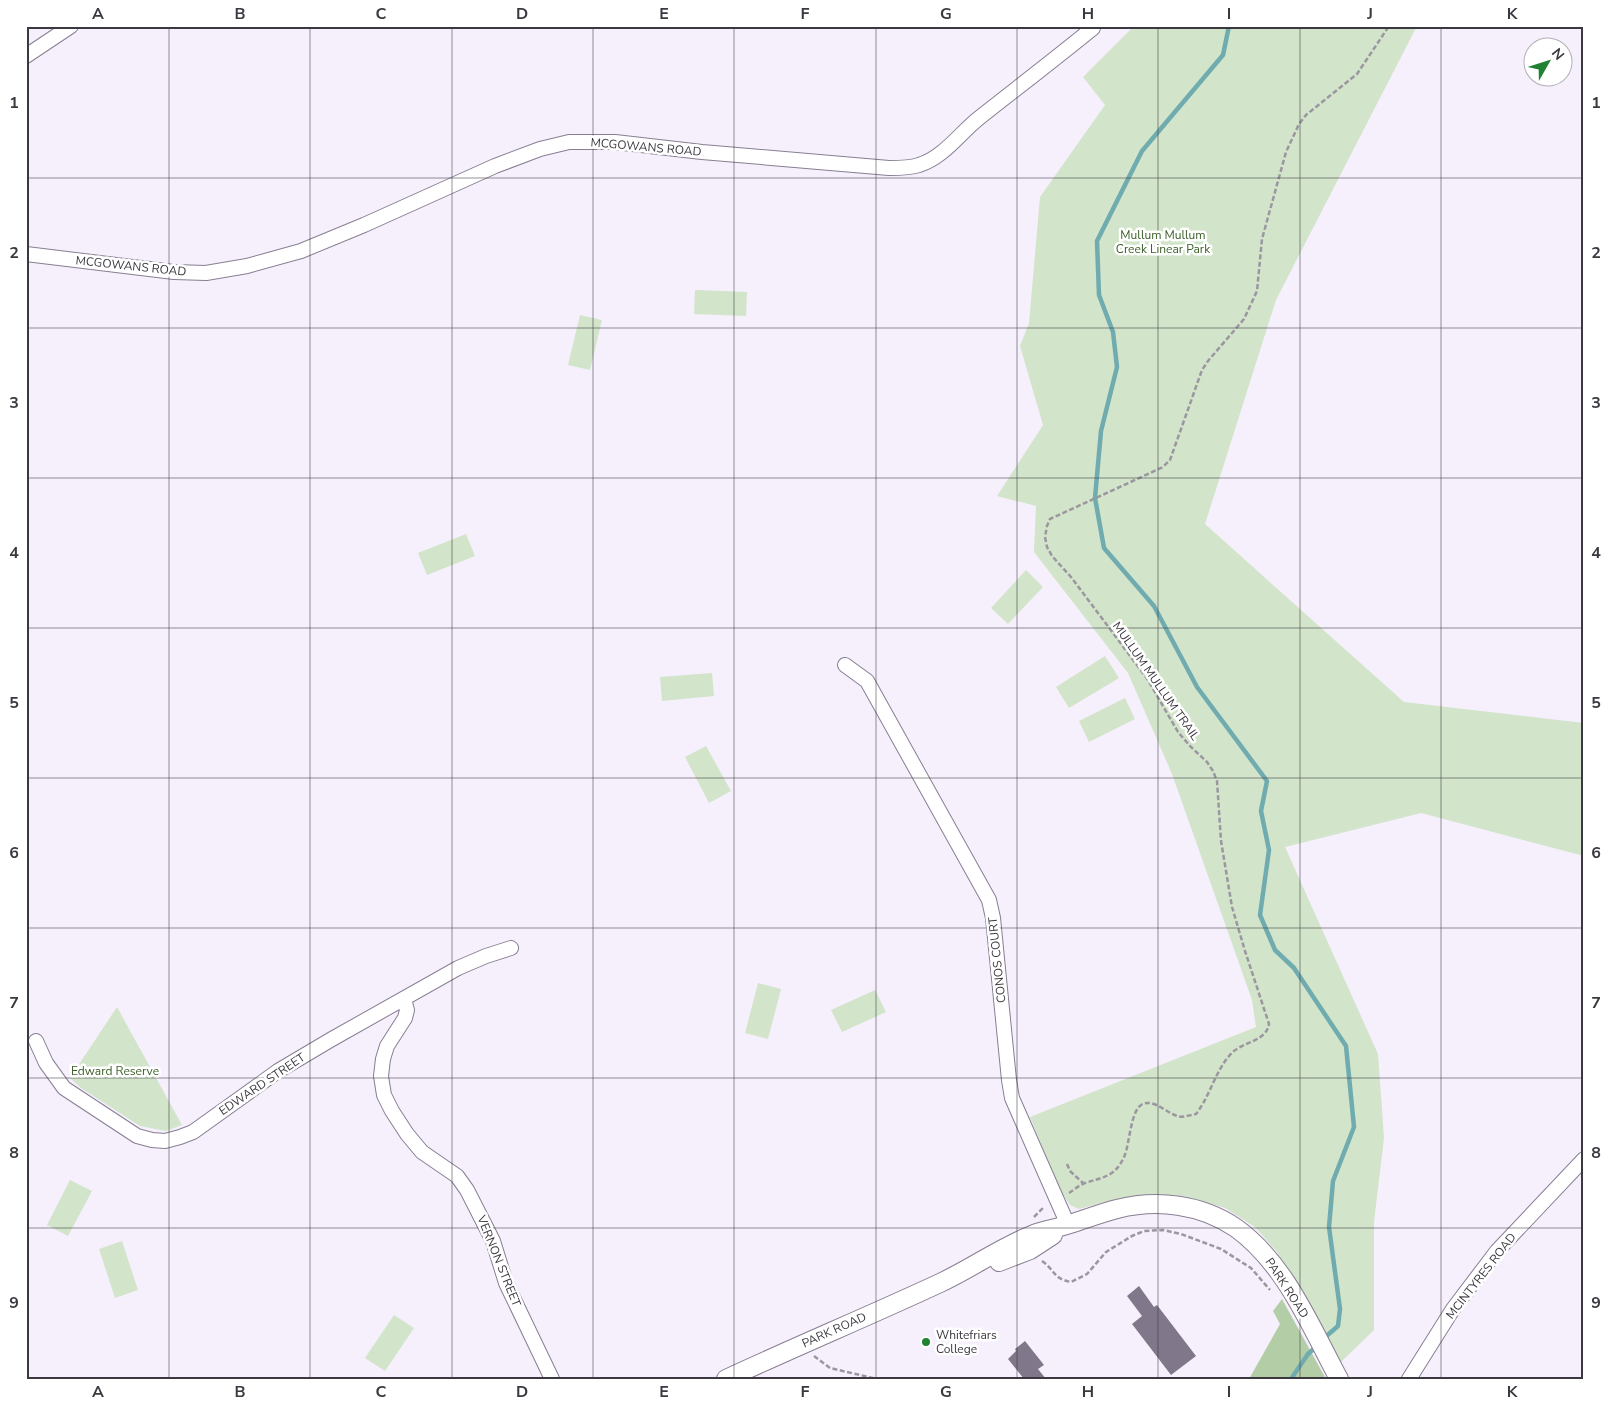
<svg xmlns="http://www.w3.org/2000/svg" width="1610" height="1405" font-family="'Nunito Sans',sans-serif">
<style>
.green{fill:#d2e4c9}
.forest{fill:#b3cea6}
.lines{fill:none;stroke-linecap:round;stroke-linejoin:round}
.stream{stroke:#70acaf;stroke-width:4.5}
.building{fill:#80778b}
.minor-casing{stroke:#887e92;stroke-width:16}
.tertiary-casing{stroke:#887e92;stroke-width:20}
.path{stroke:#9b96a0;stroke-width:2.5;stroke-dasharray:5 2.5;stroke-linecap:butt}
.minor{stroke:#fff;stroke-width:14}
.tertiary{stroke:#fff;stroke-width:18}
.grid{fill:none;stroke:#3c3840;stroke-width:1;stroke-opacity:0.55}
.poi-dot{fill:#218132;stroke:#fff;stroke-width:2}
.labels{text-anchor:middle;stroke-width:5;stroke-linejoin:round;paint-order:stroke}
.street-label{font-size:12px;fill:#3c3840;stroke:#fff}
.park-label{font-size:12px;fill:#3b5e26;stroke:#fff}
.poi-label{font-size:12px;fill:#3c3840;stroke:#fff;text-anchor:start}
.neatline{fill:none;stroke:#3c3840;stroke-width:2}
.grid-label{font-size:16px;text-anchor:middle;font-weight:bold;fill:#3c3840}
</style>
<rect width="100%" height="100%" fill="#f6f0fd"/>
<path class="green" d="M 1134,26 L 1417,26 L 1276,300 L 1205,524 L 1404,702 L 1584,723 L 1584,856 L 1421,813 L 1285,847 L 1378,1054 L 1384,1138 L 1374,1222 L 1374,1330 L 1340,1363 L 1300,1287 L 1276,1251 L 1255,1227 L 1225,1208 L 1184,1196 L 1149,1194 L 1105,1202 L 1079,1209 L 1070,1205 L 1059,1188 L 1030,1117 L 1256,1027 L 1252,1000 L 1172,774 L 1128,673 L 1034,552 L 1036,506 L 997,496 L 1043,425 L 1020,346 L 1029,323 L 1040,197 L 1105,105 L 1083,77 Z
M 695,290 L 747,292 L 746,316 L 694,314 Z
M 580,315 L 602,320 L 590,370 L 568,365 Z
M 466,534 L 475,556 L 427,575 L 418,553 Z
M 1026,570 L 1043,587 L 1008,624 L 991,608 Z
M 1105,656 L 1119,678 L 1069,708 L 1056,687 Z
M 712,673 L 714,696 L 662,701 L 660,677 Z
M 1125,698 L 1135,719 L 1089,742 L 1079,721 Z
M 706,746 L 731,791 L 709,803 L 685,757 Z
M 758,983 L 781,989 L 768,1039 L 745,1033 Z
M 875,990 L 886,1012 L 842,1032 L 831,1010 Z
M 117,1007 L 182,1125 L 166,1131 L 140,1126 L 81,1088 L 70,1078 Z
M 70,1180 L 92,1191 L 68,1236 L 47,1225 Z
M 122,1241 L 138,1290 L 115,1298 L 99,1249 Z
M 394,1315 L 414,1328 L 385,1371 L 365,1358 Z"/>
<path class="forest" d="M 1282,1299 L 1326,1379 L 1249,1379 L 1280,1324 L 1273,1311 Z"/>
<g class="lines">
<path class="stream" d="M 1229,26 L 1223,55 L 1142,151 L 1097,241 L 1099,295 L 1113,332 L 1117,367 L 1101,431 L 1095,498 L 1104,548 L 1154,606 L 1197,687 L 1267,781 L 1261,811 L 1269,850 L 1260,915 L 1275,950 L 1294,968 L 1346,1046 L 1354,1127 L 1333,1181 L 1329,1227 L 1340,1309 L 1338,1326 L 1323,1339
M 1291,1379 L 1308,1354 L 1318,1345"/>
</g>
<path class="building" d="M 1139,1286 L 1154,1307 L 1157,1305 L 1196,1356 L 1171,1375 L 1132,1324 L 1142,1316 L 1127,1296 Z
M 1025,1341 L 1044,1365 L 1038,1369 L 1046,1379 L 1024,1379 L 1008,1359 L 1016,1351 L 1015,1349 Z"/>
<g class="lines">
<defs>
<path id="minor" d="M 26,56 L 71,26
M 26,254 L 174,272 L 206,273 L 247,266 L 301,251 L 364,225 L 495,166 L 540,149 L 569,142 L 615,142 L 702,152 L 889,168 C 899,168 910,168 919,165 C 943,158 960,133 979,118 C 1017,88 1055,59 1093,28
M 845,665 L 867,681 L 989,900 L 993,918 L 1009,1080 L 1012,1098 L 1068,1225
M 404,999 L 407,1010 L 405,1018 L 387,1046 L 383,1059 L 381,1076 L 384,1095 L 392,1111 L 407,1134 L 422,1152 L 457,1176 L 467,1190 L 493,1241 L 506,1283 L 552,1379
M 36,1041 L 46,1063 L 64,1088 L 137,1136 L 152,1140 L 165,1141 L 180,1137 L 193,1132 L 278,1071 L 332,1039 L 458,968 L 486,956 L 511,948
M 1409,1379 L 1453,1309 L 1497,1251 L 1584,1159"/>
<path id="tertiary" d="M 999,1262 L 1030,1250 L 1053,1235
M 726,1379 C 797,1346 869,1316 940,1283 C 972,1268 1001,1247 1034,1234 C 1045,1230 1058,1228 1070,1224 C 1086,1219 1101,1213 1117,1209 C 1157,1199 1201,1204 1236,1228 C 1285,1263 1311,1327 1339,1379"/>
</defs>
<use href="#minor" class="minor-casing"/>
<use href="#tertiary" class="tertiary-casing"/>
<path class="path" d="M 1067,1164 L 1070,1171 L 1083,1183
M 1069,1193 C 1074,1190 1079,1185 1085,1183 C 1103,1177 1115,1177 1124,1157 C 1130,1145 1130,1109 1143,1104 C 1154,1099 1167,1113 1177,1116 C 1183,1118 1190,1115 1196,1114 C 1211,1095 1216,1067 1234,1051 C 1245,1042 1267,1040 1269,1024 L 1245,951 L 1232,907 L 1221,841 L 1217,781 L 1213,771 L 1207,762 L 1190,746 L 1178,732 L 1148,680 L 1116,637 L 1071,577 L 1052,556 L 1047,547 L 1045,537 L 1047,526 L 1050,519 L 1148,474 L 1163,467 L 1170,460 L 1202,370 L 1208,361 L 1244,319 L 1257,291 L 1262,239 L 1286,152 L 1299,124 L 1306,115 L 1357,74 L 1389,26
M 1034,1217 L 1044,1207
M 1042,1261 C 1056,1271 1052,1278 1071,1282 L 1087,1274 L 1106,1252 L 1132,1236 L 1144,1231 L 1163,1230 L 1181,1234 L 1221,1249 L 1251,1268 L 1270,1290
M 814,1356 L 830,1368 L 877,1379"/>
<use href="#minor" class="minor"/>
<use href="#tertiary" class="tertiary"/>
</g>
<path class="grid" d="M 169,26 L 169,1379M 310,26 L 310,1379M 452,26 L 452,1379M 593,26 L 593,1379M 734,26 L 734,1379M 876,26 L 876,1379M 1017,26 L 1017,1379M 1158,26 L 1158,1379M 1300,26 L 1300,1379M 1441,26 L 1441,1379M 26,178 L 1584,178M 26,328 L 1584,328M 26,478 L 1584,478M 26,628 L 1584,628M 26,778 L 1584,778M 26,928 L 1584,928M 26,1078 L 1584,1078M 26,1228 L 1584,1228"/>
<circle class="poi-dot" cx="926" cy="1342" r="5"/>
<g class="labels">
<g class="street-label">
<text transform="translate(646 147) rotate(5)" y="4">MCGOWANS ROAD</text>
<text transform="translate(131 266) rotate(6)" y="4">MCGOWANS ROAD</text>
<text transform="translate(1156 681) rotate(55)" y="4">MULLUM MULLUM TRAIL</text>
<text transform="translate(997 960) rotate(-96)" y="4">CONOS COURT</text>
<text transform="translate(262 1084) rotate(-34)" y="4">EDWARD STREET</text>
<text transform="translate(499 1261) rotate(68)" y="4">VERNON STREET</text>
<text transform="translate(1481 1276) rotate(-52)" y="4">MCINTYRES ROAD</text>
<text transform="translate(1287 1288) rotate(57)" y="4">PARK ROAD</text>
<text transform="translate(834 1330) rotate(-24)" y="4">PARK ROAD</text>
</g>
<g class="park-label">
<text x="1163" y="239">Mullum Mullum<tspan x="1163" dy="14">Creek Linear Park</tspan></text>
<text x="115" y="1075">Edward Reserve</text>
</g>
<g class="poi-label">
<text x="936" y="1339">Whitefriars<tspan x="936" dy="14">College</tspan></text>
</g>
</g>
<rect width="1610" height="1405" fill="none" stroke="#ffffff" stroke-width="55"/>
<g transform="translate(1548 62) rotate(51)"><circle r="24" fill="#ffffff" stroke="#b1afb3"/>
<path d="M0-4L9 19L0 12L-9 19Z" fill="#218132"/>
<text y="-8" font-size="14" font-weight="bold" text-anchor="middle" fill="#3c3840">N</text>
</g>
<rect x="28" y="28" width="1554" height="1350" class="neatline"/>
<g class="grid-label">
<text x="98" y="19">A</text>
<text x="240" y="19">B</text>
<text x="381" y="19">C</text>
<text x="522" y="19">D</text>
<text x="664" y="19">E</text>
<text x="805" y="19">F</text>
<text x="946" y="19">G</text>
<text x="1088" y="19">H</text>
<text x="1229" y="19">I</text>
<text x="1370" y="19">J</text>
<text x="1512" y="19">K</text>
<text x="14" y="108">1</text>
<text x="1596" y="108">1</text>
<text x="14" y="258">2</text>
<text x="1596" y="258">2</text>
<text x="14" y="408">3</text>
<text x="1596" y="408">3</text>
<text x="14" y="558">4</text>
<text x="1596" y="558">4</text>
<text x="14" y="708">5</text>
<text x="1596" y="708">5</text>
<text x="14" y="858">6</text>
<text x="1596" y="858">6</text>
<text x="14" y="1008">7</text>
<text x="1596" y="1008">7</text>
<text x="14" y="1158">8</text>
<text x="1596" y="1158">8</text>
<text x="14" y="1308">9</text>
<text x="1596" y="1308">9</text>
<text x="98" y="1397">A</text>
<text x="240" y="1397">B</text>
<text x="381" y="1397">C</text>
<text x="522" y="1397">D</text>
<text x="664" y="1397">E</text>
<text x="805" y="1397">F</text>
<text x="946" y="1397">G</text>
<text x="1088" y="1397">H</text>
<text x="1229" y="1397">I</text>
<text x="1370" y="1397">J</text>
<text x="1512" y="1397">K</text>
</g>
</svg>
